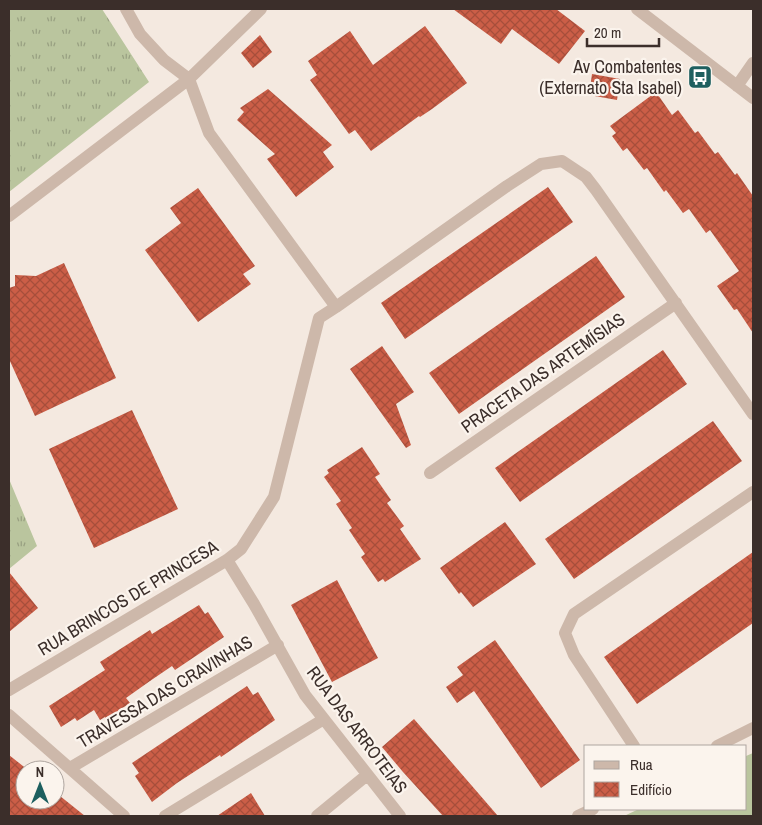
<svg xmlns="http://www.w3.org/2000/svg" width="762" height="825" font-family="'Archivo Narrow',sans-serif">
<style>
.grass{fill:url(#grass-tufts)}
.building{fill:url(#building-cross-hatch)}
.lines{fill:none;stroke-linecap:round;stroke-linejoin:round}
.minor{stroke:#cdb8aa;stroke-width:12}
.labels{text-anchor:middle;stroke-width:4.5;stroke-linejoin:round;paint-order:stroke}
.poi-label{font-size:18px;fill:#3b2e2a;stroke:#fbf4ed;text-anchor:end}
.street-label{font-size:18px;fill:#3b2e2a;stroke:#fbf4ed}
</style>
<defs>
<pattern id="grass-tufts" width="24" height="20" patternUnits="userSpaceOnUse" patternTransform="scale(1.25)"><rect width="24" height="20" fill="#bac59e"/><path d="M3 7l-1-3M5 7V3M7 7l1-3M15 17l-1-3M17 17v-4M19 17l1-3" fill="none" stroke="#98a081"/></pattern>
<pattern id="building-cross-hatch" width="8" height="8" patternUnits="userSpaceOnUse" patternTransform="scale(1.25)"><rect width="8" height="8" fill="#cb5e47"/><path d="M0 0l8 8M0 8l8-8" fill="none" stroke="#a64e3b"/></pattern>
</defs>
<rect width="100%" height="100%" fill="#f4e9e0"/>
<path class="grass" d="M 9,9 L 102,9 L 149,82 L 9,192 Z
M 9,479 L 37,546 L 9,569 Z
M 753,753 L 753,816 L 624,816 L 639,809 L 746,809 L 746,756 Z"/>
<path class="building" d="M 453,9 L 556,9 L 585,31 L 559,64 L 512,29 L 501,44 Z
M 425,26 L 467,83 L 432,109 L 420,117 L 419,116 L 371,151 L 355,130 L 349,134 L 310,80 L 317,75 L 308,61 L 350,31 L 373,65 Z
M 260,35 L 272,52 L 253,68 L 241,53 Z
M 592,74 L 620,79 L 617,100 L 589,95 Z
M 268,89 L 332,145 L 323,152 L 334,167 L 296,197 L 267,159 L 275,154 L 237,120 L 244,112 L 240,108 Z
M 656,92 L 672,115 L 678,110 L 695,133 L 698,131 L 715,154 L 718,152 L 735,175 L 737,173 L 753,196 L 753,333 L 737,309 L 734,310 L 717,286 L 739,271 L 710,230 L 706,233 L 689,209 L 683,213 L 666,190 L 664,192 L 647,168 L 644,170 L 627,148 L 623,151 L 612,136 L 616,133 L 610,126 Z
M 548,187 L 573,222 L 405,339 L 381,303 Z
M 198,188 L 255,266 L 243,274 L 251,284 L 198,322 L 145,250 L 181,223 L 170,208 Z
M 596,256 L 625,297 L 459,414 L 429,373 Z
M 64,263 L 116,378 L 35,416 L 9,359 L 9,288 L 15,286 L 15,275 L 36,276 Z
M 382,346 L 414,392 L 396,404 L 411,445 L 406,448 L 350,369 Z
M 663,350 L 687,384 L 520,502 L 495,468 Z
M 132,410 L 178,509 L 94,548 L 49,449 Z
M 713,421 L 742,461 L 574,579 L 545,539 Z
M 362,447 L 380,474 L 375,477 L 391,500 L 387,503 L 404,526 L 400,529 L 421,559 L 385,582 L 383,579 L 378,582 L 361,557 L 365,554 L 349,530 L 352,528 L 336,504 L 341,501 L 324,477 L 329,473 L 327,470 Z
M 505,522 L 536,564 L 473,607 L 461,592 L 459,594 L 440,568 Z
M 753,552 L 753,623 L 637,704 L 604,657 Z
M 9,572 L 38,608 L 9,632 Z
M 337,580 L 378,658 L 332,682 L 291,605 Z
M 199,605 L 205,614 L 208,612 L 224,637 L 175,670 L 172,666 L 150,681 L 126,698 L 130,703 L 106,719 L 105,717 L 100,720 L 94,710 L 77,721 L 75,718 L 61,727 L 49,706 L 105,670 L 100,662 L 150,630 L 152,634 Z
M 495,640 L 580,760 L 541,788 L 474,691 L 457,703 L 446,687 L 463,675 L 457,667 Z
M 247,686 L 253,695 L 258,692 L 275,720 L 221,757 L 220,755 L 177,783 L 152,802 L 135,776 L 139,773 L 132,763 Z
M 414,719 L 453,764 L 498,816 L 443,816 L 403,772 L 382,747 Z
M 9,755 L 28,770 L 25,770 L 25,800 L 55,800 L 55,792 L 85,816 L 9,816 Z
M 251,793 L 265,816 L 217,816 Z"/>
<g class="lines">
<path class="minor" d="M 126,9 L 140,34 L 164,60 L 189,79
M 637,9 L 753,98
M 189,79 L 209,133 L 336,307 L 507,186 L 541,164 L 562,161 L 586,177 L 596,190 L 753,414
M 737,86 L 753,63
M 9,216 L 189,79 L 261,9
M 430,473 L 676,303
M 227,560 L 254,604 L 305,695 L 400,816
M 9,690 L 227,560 L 241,549 L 274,497 L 319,318 L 336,307
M 9,715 L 124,816
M 634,746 L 574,655 L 565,633 L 574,614 L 753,492
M 717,746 L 753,728
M 70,768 L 278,645
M 165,816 L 324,719
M 317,816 L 367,775
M 578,816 L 593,809"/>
</g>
<defs>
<symbol id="bus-square" viewBox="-11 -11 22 22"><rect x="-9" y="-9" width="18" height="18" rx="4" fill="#1d5f5f" stroke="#fbf4ed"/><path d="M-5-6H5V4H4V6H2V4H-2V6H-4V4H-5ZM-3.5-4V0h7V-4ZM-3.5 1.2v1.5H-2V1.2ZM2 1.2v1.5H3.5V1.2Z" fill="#fff"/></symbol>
</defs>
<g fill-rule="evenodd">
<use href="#bus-square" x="686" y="63" width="28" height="28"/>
</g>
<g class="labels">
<g class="poi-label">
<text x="682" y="73">Av Combatentes<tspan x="682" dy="21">(Externato Sta Isabel)</tspan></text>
</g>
<g class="street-label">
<text transform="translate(543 373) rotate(-35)" y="6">PRACETA DAS ARTEMÍSIAS</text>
<text transform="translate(128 598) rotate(-31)" y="6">RUA BRINCOS DE PRINCESA</text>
<text transform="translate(165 692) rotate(-31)" y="6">TRAVESSA DAS CRAVINHAS</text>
<text transform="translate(357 730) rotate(53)" y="6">RUA DAS ARROTEIAS</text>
</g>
</g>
<rect width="762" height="825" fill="none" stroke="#3b2e2a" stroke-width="20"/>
<rect x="584" y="745" width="162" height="65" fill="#fbf4ed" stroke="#aea59f"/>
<rect x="594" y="761" width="25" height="8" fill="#cdb8aa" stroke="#aea59f"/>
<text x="630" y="770" font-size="15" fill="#3b2e2a">Rua</text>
<rect x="594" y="782" width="25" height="15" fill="url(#building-cross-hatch)" stroke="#aea59f"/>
<text x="630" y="795" font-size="15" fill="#3b2e2a">Edifício</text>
<g transform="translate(40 785)"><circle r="24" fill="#fbf4ed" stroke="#aea59f"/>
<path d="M0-4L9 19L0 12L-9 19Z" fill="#1d5f5f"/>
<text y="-8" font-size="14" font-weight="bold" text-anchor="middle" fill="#3b2e2a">N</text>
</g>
<path d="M587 38v8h72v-8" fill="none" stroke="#3b2e2a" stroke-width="2.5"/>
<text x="594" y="38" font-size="15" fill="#3b2e2a" stroke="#fbf4ed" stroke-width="4" paint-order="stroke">20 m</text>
</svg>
